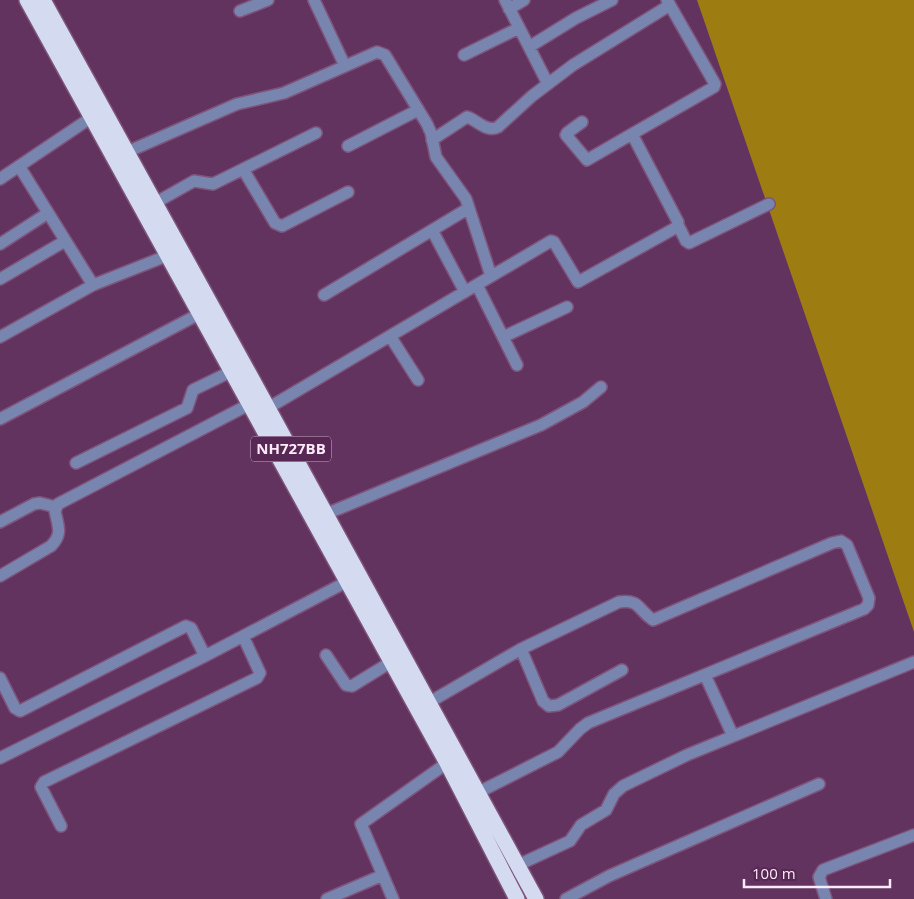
<svg xmlns="http://www.w3.org/2000/svg" width="914" height="899" font-family="'Open Sans',sans-serif">
<style>
.forest{fill:#9d7d12}
.lines{fill:none;stroke-linecap:round;stroke-linejoin:round}
.minor-casing{stroke:#7e547b;stroke-width:14}
.highway-casing{stroke:#7e547b;stroke-width:18}
.minor{stroke:#7785af;stroke-width:11}
.highway{stroke:#d4dbf0;stroke-width:15}
.labels{text-anchor:middle;stroke-width:5;stroke-linejoin:round;paint-order:stroke}
.shield{fill:#572854;stroke:#cab0c8;stroke-width:1}
.shield-label{font-size:15px;font-weight:bold;fill:#fceaf9}
</style>
<rect width="100%" height="100%" fill="#62335f"/>
<path class="forest" d="M 697,0 L 914,0 L 914,632 Z"/>
<g class="lines">
<defs>
<path id="minor" d="M 314,0 L 345,66
M 505,0 L 548,84
M 509,9 L 524,0
M 240,11 L 268,0
M 529,47 L 576,18 L 612,0
M 464,55 L 519,28
M 632,134 L 714,87 L 715,84 L 667,0
M 432,140 L 467,117 C 477,120 487,133 498,127 L 532,96 L 573,65 L 670,5
M 348,146 L 418,110
M 127,152 L 237,104 L 284,93 L 377,52 L 385,55 L 427,124 L 431,133 L 436,157 L 466,199 L 491,276
M 19,166 L 93,285
M 243,169 L 275,223 L 282,226 L 348,192
M 0,179 L 92,117
M 155,203 L 194,181 L 213,184 L 316,133
M 678,225 L 686,241 L 689,243 L 769,204
M 432,230 L 465,292
M 0,244 L 48,213
M 0,279 L 65,241
M 477,285 L 517,365
M 324,295 L 469,208
M 390,336 L 418,380
M 0,337 L 93,285 L 169,255
M 503,337 L 567,307
M 268,408 L 551,241 L 554,242 L 578,282 L 677,227 L 678,222 L 632,134 L 587,160 L 566,135 L 567,133 L 582,122
M 0,419 L 201,313
M 76,463 L 187,408 L 193,390 L 232,371
M 326,514 L 541,425 L 583,402 L 601,387
M 0,522 L 34,504 L 40,503 L 56,507
M 0,576 L 51,546 C 63,534 58,526 55,511 L 58,504 L 250,404
M 521,649 L 543,701 L 549,706 L 558,705 L 622,670
M 326,655 L 346,685 L 352,686 L 391,662
M 705,675 L 733,736
M 0,678 L 15,708 L 20,711 L 186,626 L 191,628 L 205,656
M 428,703 L 521,649 L 619,602 C 640,599 638,610 653,620 L 832,543 L 841,541 L 847,545 L 869,598 L 868,605 L 864,609 L 588,723 L 580,729 L 558,752 L 479,792
M 0,758 L 205,656 L 352,579
M 61,826 L 41,787 L 44,782 L 257,678 L 260,673 L 243,636
M 518,865 L 570,841 L 581,825 L 606,810 L 614,794 L 623,786 L 687,755 L 914,662
M 327,899 L 383,875
M 393,899 L 361,824 L 447,763
M 566,899 L 609,876 L 819,784
M 826,899 L 819,877 L 823,870 L 914,835"/>
<path id="highway" d="M 27,0 L 447,763 L 517,899
M 43,0 L 268,408 L 536,899"/>
</defs>
<use href="#minor" class="minor-casing"/>
<use href="#highway" class="highway-casing"/>
<use href="#minor" class="minor"/>
<use href="#highway" class="highway"/>
</g>
<g class="labels">
<rect class="shield" x="251" y="436.5" width="80" height="25" rx="4"/>
<g class="shield-label">
<text x="291" y="454">NH727BB</text>
</g>
</g>
<path d="M744 879v8h146v-8" fill="none" stroke="#fceaf9" stroke-width="2.5"/>
<text x="752" y="879" font-size="15" fill="#fceaf9" stroke="#572854" stroke-width="4" paint-order="stroke">100 m</text>
</svg>
